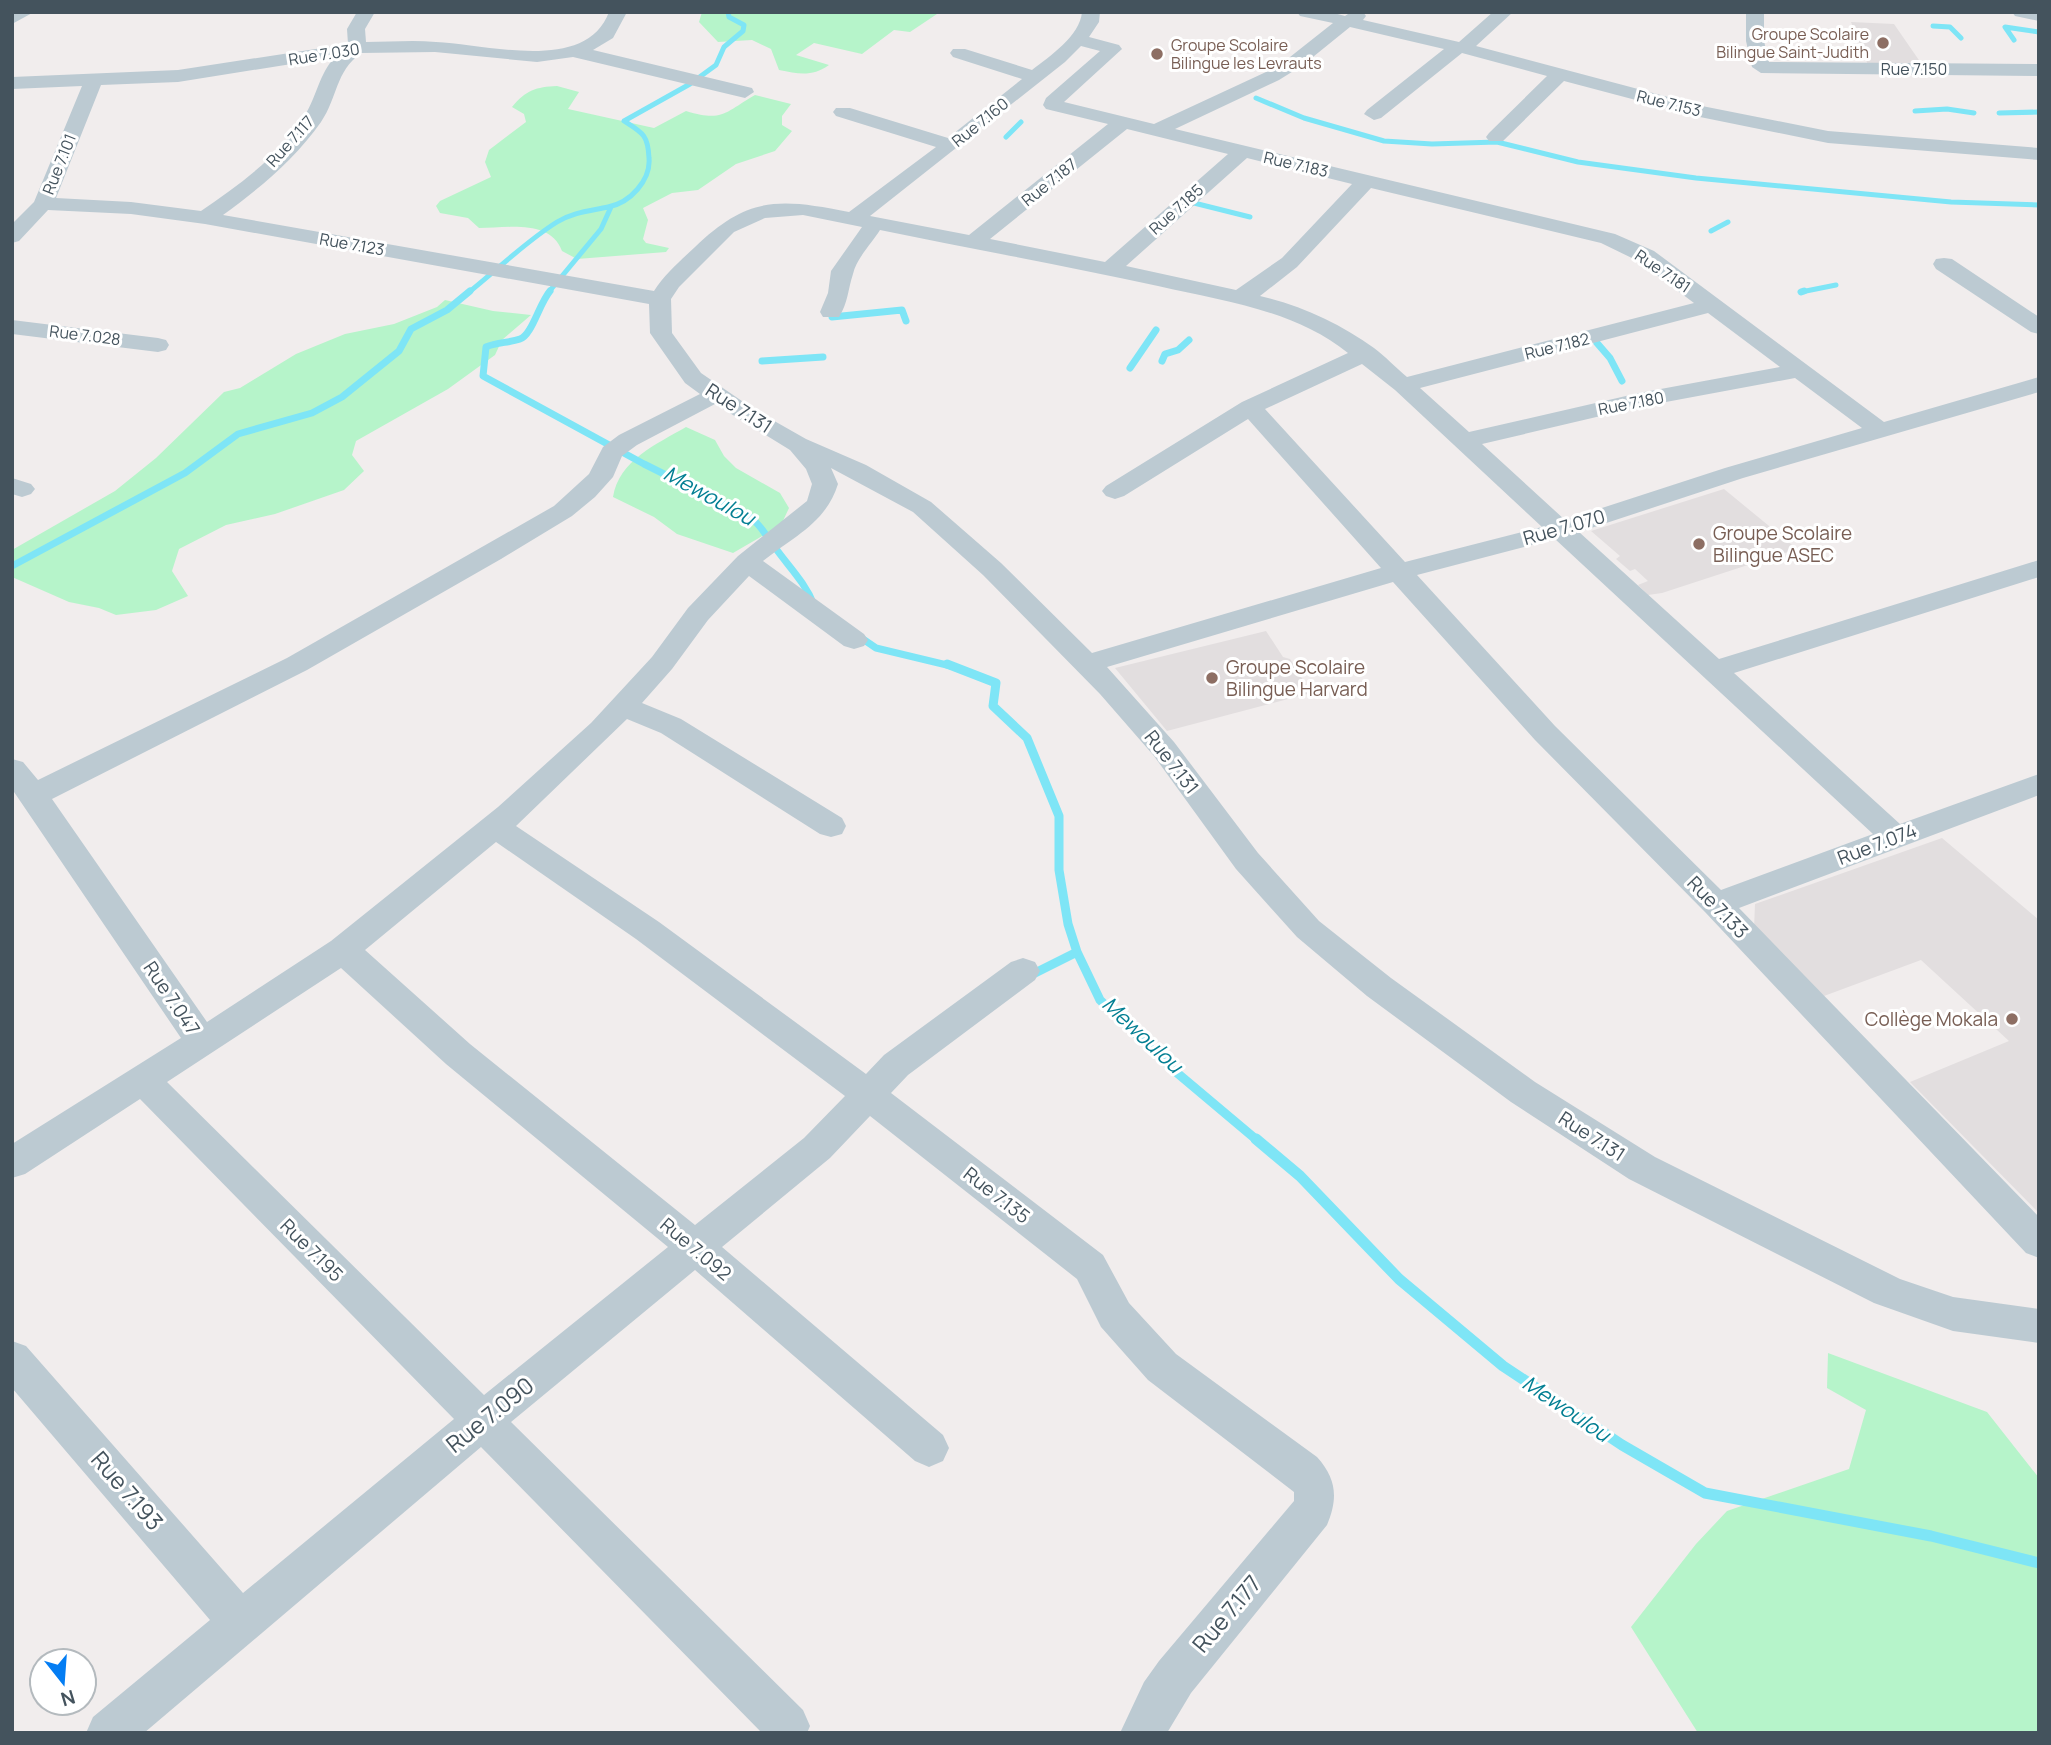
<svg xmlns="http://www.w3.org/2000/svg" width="2051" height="1745" font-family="Manrope,sans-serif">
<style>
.education{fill:#e2dedf}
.green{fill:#b6f4ca}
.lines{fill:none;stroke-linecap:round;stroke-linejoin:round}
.stream-far3{stroke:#7ee5f6;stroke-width:5}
.stream-far2{stroke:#7ee5f6;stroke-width:7}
.stream-far1{stroke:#7ee5f6;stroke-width:9}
.stream{stroke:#7ee5f6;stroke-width:11}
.minor{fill:#bccad2;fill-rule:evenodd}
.education-dot{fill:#8d6e63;stroke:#fff;stroke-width:2.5}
.labels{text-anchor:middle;stroke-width:6;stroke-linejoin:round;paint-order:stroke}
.far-education-label{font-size:16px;fill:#785e54;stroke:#fff;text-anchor:end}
.far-street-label{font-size:16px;fill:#44535d;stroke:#fff}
.street-label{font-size:19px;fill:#44535d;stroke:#fff}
.education-label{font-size:19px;fill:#785e54;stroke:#fff;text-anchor:start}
.water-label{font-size:21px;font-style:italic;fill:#037f93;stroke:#fff}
.near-street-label{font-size:23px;fill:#44535d;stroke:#fff}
</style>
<rect width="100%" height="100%" fill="#f1eded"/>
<path class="education" d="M 1851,22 L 1894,24 L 1923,66 L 1868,65 Z
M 1724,489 L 1797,549 L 1662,593 L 1648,595 L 1638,585 L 1648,581 L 1635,569 L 1630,571 L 1616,559 L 1620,556 L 1591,531 Z
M 1266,631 L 1283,657 L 1290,659 L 1311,693 L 1167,731 L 1115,668 Z
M 1942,838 L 2039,920 L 2039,1213 L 1910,1082 L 2009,1041 L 1921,960 L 1824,996 L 1754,929 L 1755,904 Z"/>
<path class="green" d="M 702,12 L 940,12 L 910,32 L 894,30 L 862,54 L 814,43 L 796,55 L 829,65 C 812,77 799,74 779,70 L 771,49 L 752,40 L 718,42 L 699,22 Z
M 557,86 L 579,92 L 568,109 L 654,128 L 686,111 C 723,122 724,113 755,95 L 791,104 L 782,116 L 782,125 L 792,131 L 775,151 L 736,164 L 698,190 L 672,193 L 643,208 L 648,220 L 643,239 L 646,243 L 669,248 L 666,252 L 577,259 L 562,251 C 550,219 508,228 479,228 L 468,218 L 440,213 L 436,206 L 440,201 L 491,177 L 485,162 L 489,150 L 526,122 L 524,114 L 512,107 C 526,90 536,87 557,86 Z
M 445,300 L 493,311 L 531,315 L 502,340 L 495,355 L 448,389 L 356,441 L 352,455 L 364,471 L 344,490 L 275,514 L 226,525 L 179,549 L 172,571 L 188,596 L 156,610 L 116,615 L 99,608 L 69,602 L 12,577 L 12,550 L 115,491 L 156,458 L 224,392 L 240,388 L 296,354 L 345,334 L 394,324 L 437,307 Z
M 686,427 L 715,440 L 724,456 L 736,468 L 780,493 L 789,508 L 781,525 L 733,553 L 677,534 L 654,517 L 613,497 C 619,460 657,444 686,427 Z
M 1828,1353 L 1987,1412 L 2039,1478 L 2039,1733 L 1698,1733 L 1631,1627 L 1696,1544 L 1727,1511 L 1849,1469 L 1866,1410 L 1827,1388 Z"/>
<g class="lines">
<path class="stream-far3" d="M 1933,26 L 1950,27 L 1961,38
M 2014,40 L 2005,27 L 2039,32
M 1256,98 L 1304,118 L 1384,141 L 1432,144 L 1497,142 L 1578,162 L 1696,178 L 1951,202 L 2039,205
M 1915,111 L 1947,109 L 1974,113
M 1999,113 L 2039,112
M 1006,137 L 1021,122
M 1190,202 L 1250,217
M 1711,231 L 1728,222
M 1801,292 L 1836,285
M 468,293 C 497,270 525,242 557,222 C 573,212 590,211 608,207 C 630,203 651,180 649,158 C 648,135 643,133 624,121 L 690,84 L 716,65 L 724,47 L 743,31 L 744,25 L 729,17 L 728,12
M 548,293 L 601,229 L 611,207"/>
<path class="stream-far2" d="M 550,291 C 539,304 532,335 520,339 C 509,343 497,342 486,347 L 483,376 L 644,464 L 750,517 C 763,527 764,534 774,546 C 788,566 805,582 814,605
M 1801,292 L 1804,291
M 832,317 L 902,310 L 906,321
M 1597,343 L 1610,358 L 1622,381
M 762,361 L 823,357
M 1162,361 L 1165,354 L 1178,350 L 1189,340
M 1130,368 L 1156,330
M 12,566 L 185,473 L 238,434 L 312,413 L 342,397 L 399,351 L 411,329 L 447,310 L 470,291
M 857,635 L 876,648 L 951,666"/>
<path class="stream-far1" d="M 947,664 L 996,683 L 993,706 L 1027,738 L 1059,816 L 1059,870 L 1068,924 L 1077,952 L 1100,1000 L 1176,1072 L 1258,1141
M 1031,975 L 1077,952"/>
<path class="stream" d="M 1256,1139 L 1300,1176 L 1399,1279 L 1503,1366 L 1622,1445 L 1705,1493 L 1931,1536 L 2039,1563"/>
<path class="minor" d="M 12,12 L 34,12 L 12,24 Z
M 357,12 L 375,12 L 365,29 L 366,42 C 389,42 413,40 436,42 C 486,44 586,74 609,12 L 627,12 L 613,38 L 593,50 L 752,88 L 754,92 L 745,98 L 573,57 L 537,62 L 435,52 L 361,53 C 335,72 338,97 321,122 C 295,159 259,189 223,215 L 654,291 C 665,274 680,261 695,247 C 748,196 779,198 849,212 L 936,147 L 836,116 L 833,112 L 836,108 L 850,108 L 948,138 L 1022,79 L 953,57 L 950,53 L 953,49 L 965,49 L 1032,70 C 1050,56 1080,36 1082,12 L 1100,12 L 1099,22 L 1089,37 L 1119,45 L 1122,49 L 1064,102 L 1154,124 L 1266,72 L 1290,57 L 1333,23 L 1300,16 L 1297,12 L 1330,12 L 1345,16 L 1351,12 L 1363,12 L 1366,16 L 1363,20 L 1459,42 L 1493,12 L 1513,12 L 1476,46 L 1702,106 L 1828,131 L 2039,148 L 2039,160 L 1828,143 L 1700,117 L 1564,81 L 1503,141 L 1489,141 L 1486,137 L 1489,133 L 1547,76 L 1462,53 L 1381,118 L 1374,120 L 1364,114 L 1367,110 L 1444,49 L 1350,27 L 1303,65 L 1279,80 L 1175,129 L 1615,234 L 1654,251 L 1884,422 L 2039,377 L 2039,392 L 1743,478 L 1579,532 L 1719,659 L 2039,560 L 2039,577 L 1734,673 L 1900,824 L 2039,774 L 2039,795 L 1739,908 L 2039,1217 L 2039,1258 L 2026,1253 L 1705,912 L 1535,740 L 1393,582 L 1107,667 L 1174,742 L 1258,853 L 1319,921 L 1391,978 L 1535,1082 L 1655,1157 L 1900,1279 L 1953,1297 L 2039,1309 L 2039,1343 L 1953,1331 L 1874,1303 L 1629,1179 L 1511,1102 L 1367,996 L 1297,937 L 1236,869 L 1154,756 L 1100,694 L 983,575 L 913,512 L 831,468 L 838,484 C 826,523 793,537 763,561 L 864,634 L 868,640 L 864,646 L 854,649 L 844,646 L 749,576 L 708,620 L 672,669 L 642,703 L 681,719 L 842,818 L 846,826 L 842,834 L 831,837 L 820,834 L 661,733 L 627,719 L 516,826 L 659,922 L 866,1074 L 884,1055 L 1011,962 L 1023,958 L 1035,962 L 1040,971 L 1035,980 L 908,1075 L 891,1093 L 1103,1255 L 1129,1303 L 1176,1354 L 1317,1457 C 1337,1479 1338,1499 1327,1525 L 1191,1693 L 1167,1733 L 1120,1733 L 1144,1682 L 1159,1661 L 1294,1501 L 1294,1492 L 1148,1380 L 1101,1327 L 1077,1279 L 870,1116 L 830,1158 L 722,1247 L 943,1435 L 949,1448 L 943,1461 L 929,1467 L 915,1461 L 695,1270 L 511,1422 L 803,1710 L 810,1726 L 807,1733 L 762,1733 L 481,1447 L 144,1733 L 86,1733 L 93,1717 L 210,1620 L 12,1388 L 12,1341 L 26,1346 L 243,1593 L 454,1419 L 140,1099 L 25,1174 L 12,1178 L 12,1144 L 181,1038 L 12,789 L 12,759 L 23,762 L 38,780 L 287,658 L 554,506 L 589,474 L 603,447 L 619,435 L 700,394 L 685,383 L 650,333 L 649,304 L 205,224 L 131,214 L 48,210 L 19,241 L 12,243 L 12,224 L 34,202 L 82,86 L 12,89 L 12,77 L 178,70 L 348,44 L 347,29 ZM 1081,46 L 1100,51 L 1046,98 L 1043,105 L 1046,109 L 1108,124 L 969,235 L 870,216 L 1065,62 ZM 335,57 C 319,74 317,96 305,115 C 281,155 239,185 201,211 L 131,202 L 56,198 L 101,85 L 178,82 ZM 1127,129 L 1228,154 L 1105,262 L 990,239 ZM 1247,158 L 1352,184 L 1282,258 L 1236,290 L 1126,266 ZM 1371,188 L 1601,243 L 1638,261 L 1694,303 L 1407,377 C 1396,368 1385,356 1374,348 C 1341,324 1301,305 1260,296 L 1297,267 ZM 803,215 L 862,227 L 831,271 L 828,293 L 820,312 L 823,317 L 839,317 C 848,303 848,289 853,274 C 856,259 872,243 880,230 C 973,249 1066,266 1158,286 C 1224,301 1294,310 1348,353 L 1242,402 L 1106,486 L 1102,491 L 1106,496 L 1115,499 L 1124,496 L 1248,419 L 1381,568 L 1092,653 L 1001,563 L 931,502 L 866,465 L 806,439 L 755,410 L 701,373 L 672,333 L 671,299 L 679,287 L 734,232 L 765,218 ZM 1708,313 L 1780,367 L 1639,393 L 1469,432 L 1420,388 ZM 1362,364 L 1395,390 L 1542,527 L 1405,562 L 1265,409 ZM 1795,378 L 1862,428 L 1725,468 L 1565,520 L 1482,444 L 1639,407 ZM 715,404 L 790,450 L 806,469 L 812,484 L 807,501 L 738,556 L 688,608 L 652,657 L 591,723 L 498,807 L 331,941 L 207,1022 L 52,799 L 307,670 L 501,559 L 572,516 L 595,497 L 613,477 L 622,456 L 637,445 ZM 1555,539 L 1873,834 L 1721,890 L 1555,726 L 1417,575 ZM 496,842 L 636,939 L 845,1096 L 804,1138 L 695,1225 L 470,1044 L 365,950 ZM 341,968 L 446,1064 L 668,1247 L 484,1395 L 167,1082 Z
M 1746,12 L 1764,12 L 1764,41 L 1769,62 L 2039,64 L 2039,76 L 1761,73 L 1752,67 L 1746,41 Z
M 2012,12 L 2039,12 L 2039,21 L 2015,16 Z
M 1944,258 L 1952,259 L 2039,317 L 2039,334 L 2031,332 L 1936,269 L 1933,264 L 1936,259 Z
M 12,320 L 158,338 L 166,340 L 169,345 L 166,350 L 158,352 L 12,334 Z
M 12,478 L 31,484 L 35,489 L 31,494 L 22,497 L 12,494 Z"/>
</g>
<g class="education-dot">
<circle cx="1883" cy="43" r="7"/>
<circle cx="1157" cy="54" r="7"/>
<circle cx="1699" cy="544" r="7"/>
<circle cx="1212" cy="678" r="7"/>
<circle cx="2012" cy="1019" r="7"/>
</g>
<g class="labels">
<g class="far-education-label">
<text x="1869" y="40">Groupe Scolaire<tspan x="1869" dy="18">Bilingue Saint-Judith</tspan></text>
<text x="1171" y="51" text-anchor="start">Groupe Scolaire<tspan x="1171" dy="18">Bilingue les Levrauts</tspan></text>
</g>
<g class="far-street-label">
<text transform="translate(324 54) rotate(-9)" y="6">Rue 7.030</text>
<text x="1914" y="75">Rue 7.150</text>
<text transform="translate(1669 103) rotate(14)" y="6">Rue 7.153</text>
<text transform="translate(980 122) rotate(-39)" y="6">Rue 7.160</text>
<text transform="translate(290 141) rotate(-48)" y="6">Rue 7.117</text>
<text transform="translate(59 164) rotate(-68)" y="6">Rue 7.101</text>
<text transform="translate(1296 164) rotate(13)" y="6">Rue 7.183</text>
<text transform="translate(1049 182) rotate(-39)" y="6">Rue 7.187</text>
<text transform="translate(1176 209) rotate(-42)" y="6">Rue 7.185</text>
<text transform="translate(352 244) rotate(10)" y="6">Rue 7.123</text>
<text transform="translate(1663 271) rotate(34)" y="6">Rue 7.181</text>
<text transform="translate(85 335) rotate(7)" y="6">Rue 7.028</text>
<text transform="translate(1557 346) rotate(-14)" y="6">Rue 7.182</text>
<text transform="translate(1631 403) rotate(-11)" y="6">Rue 7.180</text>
</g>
<g class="street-label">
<text transform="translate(739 408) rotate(33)" y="7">Rue 7.131</text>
<text transform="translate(1564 527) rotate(-16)" y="7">Rue 7.070</text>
<text transform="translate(1172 762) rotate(52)" y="7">Rue 7.131</text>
<text transform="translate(1877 844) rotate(-21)" y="7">Rue 7.074</text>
<text transform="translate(1718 907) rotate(46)" y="7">Rue 7.133</text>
<text transform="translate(172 998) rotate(56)" y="7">Rue 7.047</text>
<text transform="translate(1592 1136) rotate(33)" y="7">Rue 7.131</text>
<text transform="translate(997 1195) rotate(38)" y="7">Rue 7.135</text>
<text transform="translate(696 1249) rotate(40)" y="7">Rue 7.092</text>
<text transform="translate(312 1250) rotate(45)" y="7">Rue 7.195</text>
</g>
<g class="education-label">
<text x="1713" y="540">Groupe Scolaire<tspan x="1713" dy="22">Bilingue ASEC</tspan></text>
<text x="1226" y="674">Groupe Scolaire<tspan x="1226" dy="22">Bilingue Harvard</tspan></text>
<text x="1998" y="1026" text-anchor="end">Collège Mokala</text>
</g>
<g class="water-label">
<text transform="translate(709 496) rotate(29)" y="7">Mewoulou</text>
<text transform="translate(1142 1035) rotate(43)" y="7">Mewoulou</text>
<text transform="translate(1566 1409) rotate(34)" y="7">Mewoulou</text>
</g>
<g class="near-street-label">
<text transform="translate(490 1415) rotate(-39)" y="8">Rue 7.090</text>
<text transform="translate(127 1491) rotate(49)" y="8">Rue 7.193</text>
<text transform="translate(1227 1614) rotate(-50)" y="8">Rue 7.177</text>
</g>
</g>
<rect width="2051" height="1745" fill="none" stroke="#44535d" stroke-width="28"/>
<g transform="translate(63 1682) rotate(163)"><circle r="33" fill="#ffffff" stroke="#b4babe" stroke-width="2"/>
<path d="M0-5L12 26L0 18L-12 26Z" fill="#047df3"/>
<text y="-10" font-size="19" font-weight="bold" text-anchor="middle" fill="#44535d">N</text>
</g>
</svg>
